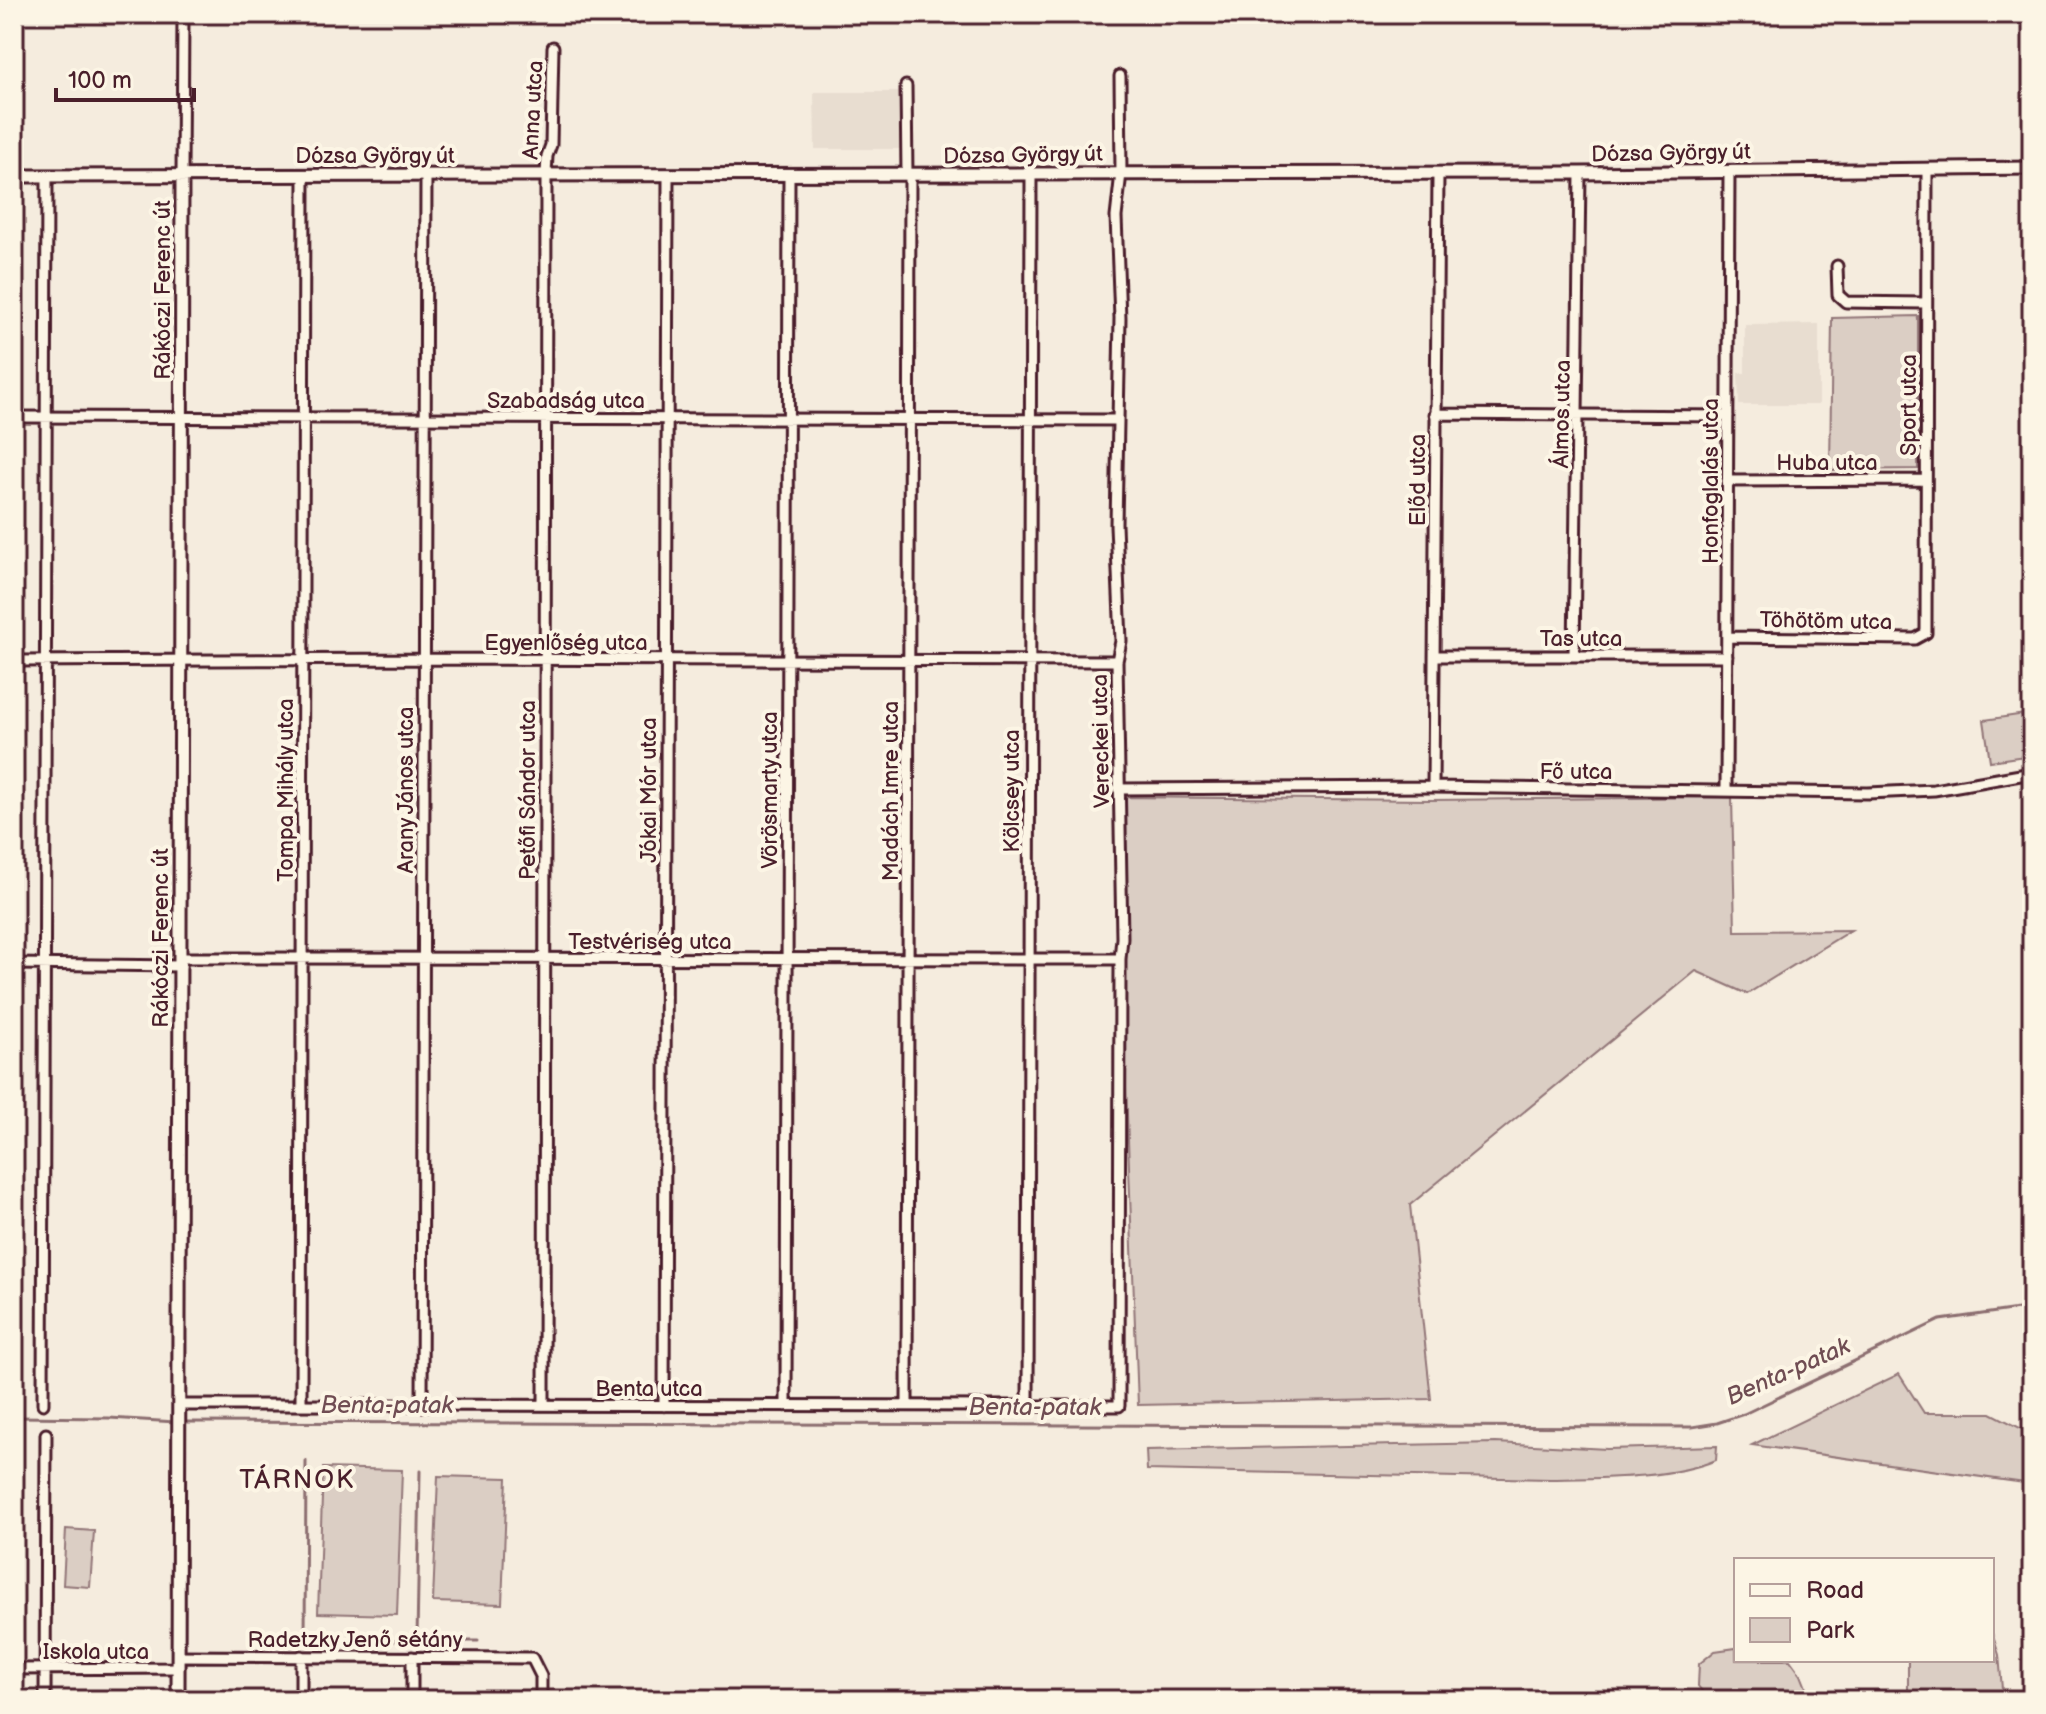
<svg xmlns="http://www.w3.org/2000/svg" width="2046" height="1714" font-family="'Balsamiq Sans',sans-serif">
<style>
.built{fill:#e8ddd0}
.green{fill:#dbcec4;stroke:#927678;stroke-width:2}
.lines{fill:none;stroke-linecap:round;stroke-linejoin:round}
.stream{stroke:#8c6e70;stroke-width:3}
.minor-casing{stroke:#4a1f2b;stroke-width:15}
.tertiary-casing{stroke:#4a1f2b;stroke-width:17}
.minor{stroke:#fcf5e5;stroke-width:9}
.tertiary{stroke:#fcf5e5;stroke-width:11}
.labels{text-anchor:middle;stroke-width:8;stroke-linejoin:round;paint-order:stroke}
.street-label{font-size:22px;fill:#4a1f2b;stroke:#fcf5e5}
.water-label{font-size:24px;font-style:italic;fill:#704d53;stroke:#fcf5e5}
.quarter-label{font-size:26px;letter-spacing:2px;fill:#4a1f2b;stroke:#fcf5e5}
</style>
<rect width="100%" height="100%" fill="#f5ecde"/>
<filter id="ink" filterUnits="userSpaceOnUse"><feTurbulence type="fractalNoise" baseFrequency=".0125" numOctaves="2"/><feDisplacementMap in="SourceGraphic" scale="16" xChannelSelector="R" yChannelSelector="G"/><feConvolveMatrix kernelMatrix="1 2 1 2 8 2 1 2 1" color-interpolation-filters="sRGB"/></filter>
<g filter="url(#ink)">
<path class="built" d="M 814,92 L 901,92 L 901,149 L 815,149 Z
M 1819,324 L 1819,405 L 1739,405 L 1738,373 L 1745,373 L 1745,325 Z"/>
<path class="green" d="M 1918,316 L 1918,469 L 1830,470 L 1832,318 Z
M 2032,713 L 2032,755 L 1990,761 L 1984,720 Z
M 1115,797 L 1430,800 L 1732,797 L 1735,931 L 1851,930 L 1747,994 L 1696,971 L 1410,1205 L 1431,1399 L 1138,1405 Z
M 1899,1374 L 1924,1413 L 1991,1413 L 2032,1434 L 2032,1484 L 1752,1445 Z
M 1496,1443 L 1607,1449 L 1717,1446 L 1716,1460 C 1672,1479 1599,1478 1550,1479 L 1147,1470 L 1146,1450 Z
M 323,1468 L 402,1470 L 397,1615 L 318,1613 Z
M 438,1476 L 507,1478 L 502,1604 L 433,1602 Z
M 66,1529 L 94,1531 L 90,1587 L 63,1585 Z
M 1992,1633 L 1999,1655 L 2003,1700 L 1908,1700 L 1908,1660 L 1992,1660 Z
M 1736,1648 L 1736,1660 L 1790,1660 L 1801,1675 L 1811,1700 L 1709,1700 L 1698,1686 L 1699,1664 L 1715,1651 Z"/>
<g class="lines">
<path class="stream" d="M 14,1417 L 109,1418 L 176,1422
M 184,1422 L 1692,1427 L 1717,1423 L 1744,1414 L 1940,1320 L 2032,1307
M 306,1461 L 305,1641 L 428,1641
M 417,1640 L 420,1471
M 434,1641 L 478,1641"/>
<defs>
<path id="minor" d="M 906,86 L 907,175
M 182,175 L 183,14
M 1837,266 L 1838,295 L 1846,302 L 1925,303
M 1435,414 L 1728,416
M 14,417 L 1118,420
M 1727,481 L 1926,480
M 1727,637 L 1915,639 L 1926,633 L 1927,171
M 1434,656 L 1727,656
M 1574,656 L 1580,173
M 14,661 L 424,659 L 1117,661
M 1433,787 L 1438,174
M 1118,789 L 1433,787 L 1868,793 L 1934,790 L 2032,773
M 1726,790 L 1729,171
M 180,958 L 1120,959
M 14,964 L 181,966
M 43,1404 L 47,176
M 180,1405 L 1119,1406 L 1120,959 L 1122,938 L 1117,661 L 1121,641 L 1116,525 L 1120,318 L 1116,217 L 1121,173 L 1120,76
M 301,1405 L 304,175
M 544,1405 L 546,175 L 547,156 L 551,145 L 553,47
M 422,1406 L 426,175
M 664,1406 L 668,175
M 786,1406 L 789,175
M 907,1406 L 910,175
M 1028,1407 L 1031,175
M 178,1656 L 532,1658 L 541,1676 L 541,1700
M 14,1669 L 178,1668
M 45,1700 L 46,1434
M 301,1700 L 301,1656
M 412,1700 L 412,1657"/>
<path id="tertiary" d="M 14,176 L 1580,173 L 2032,168
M 178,1700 L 182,175"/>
</defs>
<use href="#minor" class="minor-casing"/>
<use href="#tertiary" class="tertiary-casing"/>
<use href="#minor" class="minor"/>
<use href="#tertiary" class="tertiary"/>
</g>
</g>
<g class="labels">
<g class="street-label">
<text transform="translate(532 110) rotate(-87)" y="8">Anna utca</text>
<text transform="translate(1671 152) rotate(-1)" y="8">Dózsa György út</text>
<text transform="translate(1023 154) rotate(-1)" y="8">Dózsa György út</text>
<text x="375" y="163">Dózsa György út</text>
<text transform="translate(162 290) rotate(-90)" y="8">Rákóczi Ferenc út</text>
<text x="566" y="408">Szabadság utca</text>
<text transform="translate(1908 405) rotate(-90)" y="8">Sport utca</text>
<text transform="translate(1561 414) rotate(-89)" y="8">Álmos utca</text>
<text x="1827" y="470">Huba utca</text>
<text transform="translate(1417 480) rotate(-90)" y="8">Előd utca</text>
<text transform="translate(1710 481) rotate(-90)" y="8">Honfoglalás utca</text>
<text transform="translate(1826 620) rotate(1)" y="8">Töhötöm utca</text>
<text x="1581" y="646">Tas utca</text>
<text x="566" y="650">Egyenlőség utca</text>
<text transform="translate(1100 741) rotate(-91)" y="8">Vereckei utca</text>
<text x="1576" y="779">Fő utca</text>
<text transform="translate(285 790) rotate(-90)" y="8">Tompa Mihály utca</text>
<text transform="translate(405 790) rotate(-90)" y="8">Arany János utca</text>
<text transform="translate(527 790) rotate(-90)" y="8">Petőfi Sándor utca</text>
<text transform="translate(648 790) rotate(-90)" y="8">Jókai Mór utca</text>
<text transform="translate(769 790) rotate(-90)" y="8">Vörösmarty utca</text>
<text transform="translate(890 791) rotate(-90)" y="8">Madách Imre utca</text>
<text transform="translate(1011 791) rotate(-90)" y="8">Kölcsey utca</text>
<text transform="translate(160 938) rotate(-90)" y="8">Rákóczi Ferenc út</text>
<text x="650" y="949">Testvériség utca</text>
<text x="649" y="1396">Benta utca</text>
<text x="355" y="1647">Radetzky Jenő sétány</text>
<text x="96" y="1659">Iskola utca</text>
</g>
<g class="water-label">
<text transform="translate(1788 1371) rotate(-24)" y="8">Benta-patak</text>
<text x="387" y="1413">Benta-patak</text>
<text x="1035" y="1415">Benta-patak</text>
</g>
<g class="quarter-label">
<text x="297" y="1488">TÁRNOK</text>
</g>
</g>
<rect width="2046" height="1714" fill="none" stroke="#fcf5e5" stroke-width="48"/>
<rect x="24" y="24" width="1998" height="1666" fill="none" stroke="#4a1f2b" stroke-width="3" filter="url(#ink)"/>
<rect x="1734" y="1558" width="260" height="104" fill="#fcf5e5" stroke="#b59f9b" stroke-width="2"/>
<rect x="1750" y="1584" width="40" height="12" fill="#fcf5e5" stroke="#b59f9b" stroke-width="2"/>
<text x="1806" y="1598" font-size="24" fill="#4a1f2b">Road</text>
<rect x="1750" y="1618" width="40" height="24" fill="#dbcec4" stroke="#b59f9b" stroke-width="2"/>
<text x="1806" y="1638" font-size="24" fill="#4a1f2b">Park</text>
<path d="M56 88v12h138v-12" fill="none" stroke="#4a1f2b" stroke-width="4"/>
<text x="68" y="88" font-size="24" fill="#4a1f2b" stroke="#fcf5e5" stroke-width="6" paint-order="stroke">100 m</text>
</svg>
